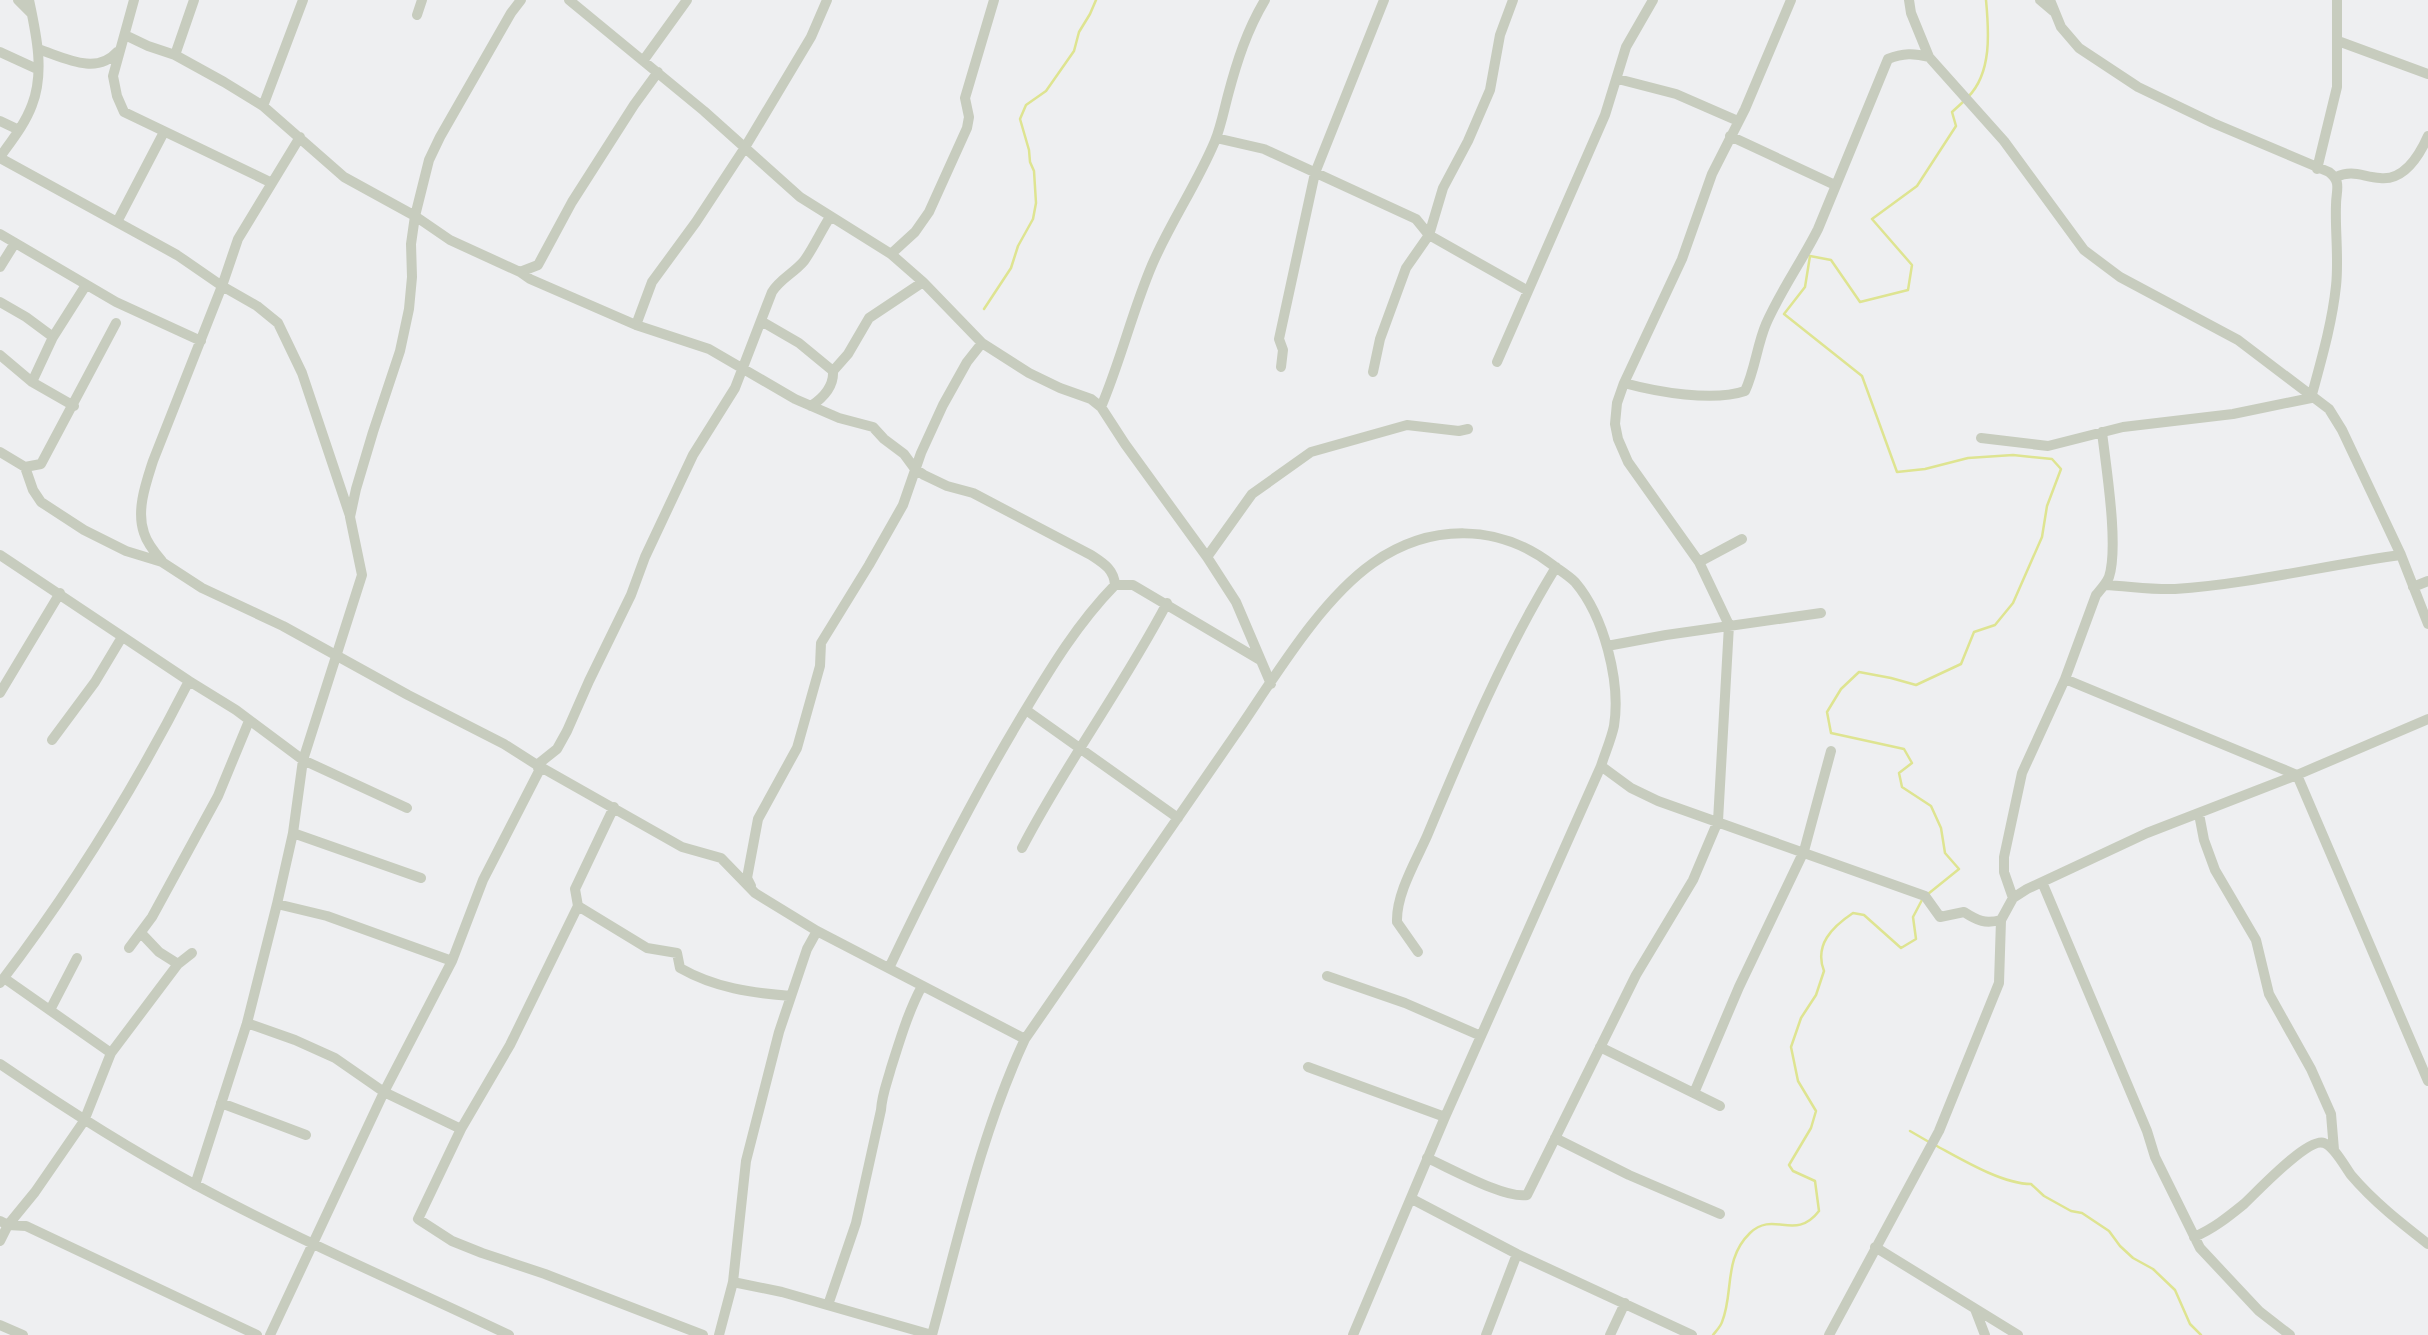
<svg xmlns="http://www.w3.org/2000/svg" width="2428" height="1335" font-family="Manrope,sans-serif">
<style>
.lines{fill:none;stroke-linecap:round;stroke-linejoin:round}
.stream{stroke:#dee491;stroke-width:2.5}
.street{stroke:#c7ccbe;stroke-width:10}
</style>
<rect width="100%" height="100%" fill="#eeeff1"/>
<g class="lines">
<path class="stream" d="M 1968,97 C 1992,73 1989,32 1986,0
M 984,309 L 1011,268 L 1018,246 L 1033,219 L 1036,203 L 1034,171 L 1030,162 L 1029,150 L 1020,119 L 1026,105 L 1046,91 L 1074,51 L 1079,32 L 1090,14 L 1096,0
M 1928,894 L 1959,869 L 1945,853 L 1941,828 L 1931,806 L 1902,787 L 1899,773 L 1912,763 L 1904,749 L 1831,733 L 1827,712 L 1841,689 L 1859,672 L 1891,678 L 1916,685 L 1961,664 L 1974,632 L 1995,625 L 2013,603 L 2042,537 L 2047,506 L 2061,469 L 2052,459 L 2013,455 L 1968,458 L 1925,469 L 1897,472 L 1862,376 L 1784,314 L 1805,287 L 1810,256 L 1831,260 L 1860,302 L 1908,290 L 1912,265 L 1872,219 L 1917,186 L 1956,126 L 1952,112 L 1963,102
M 1910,1131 L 1929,1142
M 1935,1145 C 1961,1159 2002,1184 2031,1184 L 2044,1196 L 2071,1211 L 2082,1213 L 2109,1231 L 2120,1246 L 2133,1258 L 2153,1269 L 2175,1290 L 2190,1324 L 2201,1335
M 1713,1335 C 1716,1331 1721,1326 1722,1322 C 1734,1293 1723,1259 1750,1233 C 1774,1210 1795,1242 1819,1211 L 1815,1181 L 1793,1171 L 1789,1165 L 1811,1128 L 1816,1111 L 1798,1081 L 1791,1047 L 1801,1018 L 1816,995 L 1824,971 C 1814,945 1832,927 1853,913 L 1864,915 L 1901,948 L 1916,939 L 1913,917 L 1923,898"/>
<path class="street" d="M 18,0 L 31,13
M 134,0 L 113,76 L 117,96 L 124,112 L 272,183
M 569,0 L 704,111 L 800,197 L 891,254 L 923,282 L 982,343 L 1029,373 L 1060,388 L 1091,399 L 1101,407 L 1125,444 L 1207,557 L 1236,602 L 1271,684
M 1513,0 L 1500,35 L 1490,90 L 1468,141 L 1443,188 L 1429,235 L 1528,291
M 1909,0 L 1911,13 L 1929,57 L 2004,141 L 2084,250 L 2120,277 L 2238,340 L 2329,409 L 2342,430 L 2401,555 L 2428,624
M 2040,0 L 2053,11
M 417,15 L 422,0
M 125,35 L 148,46 L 175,55 L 224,82 L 263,106 L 344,177 L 415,216 L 450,240 L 520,272 L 538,265 L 572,202 L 634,105 L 658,72
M 2338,41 L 2428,74
M 38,49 C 63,57 96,76 117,52
M 0,52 L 37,69
M 175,55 L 194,0
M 643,61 L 687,0
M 1618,79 L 1676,94 L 1738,121
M 263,106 L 303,0
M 0,121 L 19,130
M 1730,136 L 1835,185
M 1216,138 L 1264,149 L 1416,219 L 1429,235 L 1406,268 L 1380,339 L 1373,372
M 0,157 C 12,140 25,124 32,105 C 45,72 36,33 29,0
M 0,158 L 177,255 L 222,286 L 257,306 L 278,323 L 302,373 L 350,516
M 2317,169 L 2337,87 L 2337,0
M 2336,177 C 2353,169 2363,177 2380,178 C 2405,181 2420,154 2428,136
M 830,217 C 821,231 814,247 804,261 C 794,273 780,279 772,292 L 735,388 L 693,455 L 645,557 L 631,595 L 589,681 L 567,731 L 557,749 L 537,765 L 682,847 L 721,858 L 755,893 L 817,931 L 1025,1039
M 117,222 L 164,132
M 0,234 L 116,302 L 201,341
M 891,254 L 915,232 L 929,212 L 967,128 L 969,117 L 965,98 L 994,0
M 0,267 L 15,243
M 520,272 L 530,279 L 636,325 L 709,349 L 795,399 L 839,418 L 873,427 L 884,439 L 904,454 L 915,469 L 924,475 L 947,486 L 973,493 L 1091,555 C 1103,563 1114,569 1115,585
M 0,302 L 26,317 L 53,337
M 761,321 L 799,343 L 833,371 C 834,386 823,398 811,406
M 636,325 L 652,282 L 696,222 L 744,149 L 811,37 L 827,0
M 0,355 L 32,382 L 74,406
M 1497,362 L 1605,115 L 1626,47 L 1653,0
M 1281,367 L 1283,350 L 1279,339 L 1315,173 L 1384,0
M 833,371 L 848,354 L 869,318 L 923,282
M 32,382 L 53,337 L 86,285
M 1624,383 C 1657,392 1713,402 1745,391 C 1755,370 1757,345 1766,324 C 1781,290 1802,261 1818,229 L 1888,59 C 1903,53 1914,53 1929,57
M 1101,407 C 1121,360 1132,312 1152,265 C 1170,223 1197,184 1215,141 C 1221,126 1224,110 1228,95 C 1237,61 1247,30 1265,0
M 1981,438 L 2048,446 L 2123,427 L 2233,414 L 2311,398 C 2321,361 2332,324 2336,286 C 2339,259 2335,232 2336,205 C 2336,190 2342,182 2329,172 L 2213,123 L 2138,87 L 2079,48 L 2061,27 L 2050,0
M 0,452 L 25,467 L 33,490 L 41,502 L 84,530 L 126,551 L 162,562 L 202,588 L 283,626 L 408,695 L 504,744 L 537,765 L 539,771 L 483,880 L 452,961 L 384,1092 L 270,1335
M 25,467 L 41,464 L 116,323
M 0,555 L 189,681 L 236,710 L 303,760 L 407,808
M 1207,557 L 1252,494 L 1311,452 L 1407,425 L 1459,431 L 1468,429
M 162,561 C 155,553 147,543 144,533 C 136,510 146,483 153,461 L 222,286 L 238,239 L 300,137
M 1699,562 L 1742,539
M 2105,585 C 2128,586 2152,590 2175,589 C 2251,584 2326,565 2401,555
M 2413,587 L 2428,581
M 1607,646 L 1666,635 L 1821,613
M 2065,679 L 2297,775 L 2428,1081
M 0,693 L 60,593
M 1026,710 L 1178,818
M 52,740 L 95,682 L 122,637
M 1601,766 L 1631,788 L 1658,801 L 1925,896 L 1940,917 L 1964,912 C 1978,921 1985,924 2001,920
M 614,807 L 575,889 L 578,906 L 510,1045 L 461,1129 L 418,1219 L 452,1241 L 482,1253 L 545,1274 L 703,1335
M 2199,814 L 2204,840 L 2215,870 L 2256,940 L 2269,994 L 2311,1069 L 2331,1114 L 2334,1150
M 293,833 L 421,878
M 1022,848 C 1066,763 1123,687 1167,603
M 2042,882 L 2147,1131 L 2155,1157 L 2200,1248 L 2259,1311 L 2290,1335
M 751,886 L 747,878 L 758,819 L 797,748 L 820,666 L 821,643 L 869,565 L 903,505 L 921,453 L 943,405 L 967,362 L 982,343
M 2013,898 L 2004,872 L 2004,857 L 2022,773 L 2065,679 L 2096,595 C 2101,589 2106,584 2109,577 C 2119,546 2106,467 2102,432
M 277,904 L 327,916 L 452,961
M 578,906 L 647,948 L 677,953 L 680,968 C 715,988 752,993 791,996
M 141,933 L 159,952 L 178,964
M 129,948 L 152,917 L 218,796 L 249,721
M 1418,952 L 1397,922 C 1396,894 1416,861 1427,836 C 1465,745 1504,652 1556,567
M 889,968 C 929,884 972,799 1020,719 C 1049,671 1076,625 1115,585 L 1133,585 L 1260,660
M 1327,976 L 1405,1003 L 1481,1036
M 4,978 L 111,1053
M 0,983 C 72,889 135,787 189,681
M 50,1010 L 77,958
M 247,1023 L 295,1040 L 335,1058 L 384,1092 L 461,1129
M 1600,1047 L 1720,1106
M 0,1064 C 63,1107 127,1148 194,1184 C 296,1239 404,1285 509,1335
M 1308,1067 L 1445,1117
M 1694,1093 L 1739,987 L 1804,851 L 1831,751
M 221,1103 L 306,1135
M 1555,1138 L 1629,1175 L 1720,1214
M 1427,1158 C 1450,1168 1505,1199 1527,1195 L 1636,975 L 1693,880 L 1718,821 L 1729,625 L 1699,562 L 1628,462 L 1618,439 L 1615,424 L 1617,403 L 1624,383 L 1682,259 L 1712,174 L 1745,109 L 1791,0
M 195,1185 L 247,1023 L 277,904 L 293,833 L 303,760 L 362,575 L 350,517 L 356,489 L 373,432 L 400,351 L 409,309 L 412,277 L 411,244 L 415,216 L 429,160 L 440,137 L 511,13 L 521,0
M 1412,1199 L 1517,1254 L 1692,1335
M 0,1221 L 8,1225 L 26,1226 L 257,1335
M 2194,1237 C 2213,1229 2228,1217 2244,1204 C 2257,1192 2308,1137 2324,1143 C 2334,1146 2345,1167 2351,1175 C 2374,1202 2401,1223 2428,1244
M 0,1241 L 8,1225 L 35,1192 L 84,1121 L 111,1053 L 178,964 L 192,953
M 1875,1247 L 2018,1335
M 733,1282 L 782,1292 L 932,1335
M 828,1305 L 856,1223 L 881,1110 C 882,1094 887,1083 891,1068 C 900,1040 908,1012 922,986
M 1975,1309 L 1985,1335
M 0,1325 L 23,1335
M 719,1335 L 733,1282 L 746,1161 L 779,1032 L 807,949 L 817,931
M 932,1335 C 959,1236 981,1133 1025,1039 C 1095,938 1165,836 1235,735 C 1273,680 1319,601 1373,563 C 1430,523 1499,523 1554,566 C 1561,571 1569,576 1575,582 C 1604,616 1621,682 1614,726 C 1611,740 1605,753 1601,766 L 1445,1117 L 1353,1335
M 1486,1335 L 1517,1254
M 1610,1335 L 1625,1303
M 1829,1335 L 1939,1131 L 1999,983 L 2001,920 L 2013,898 L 2027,889 L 2147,833 L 2297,775 L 2428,719"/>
</g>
</svg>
